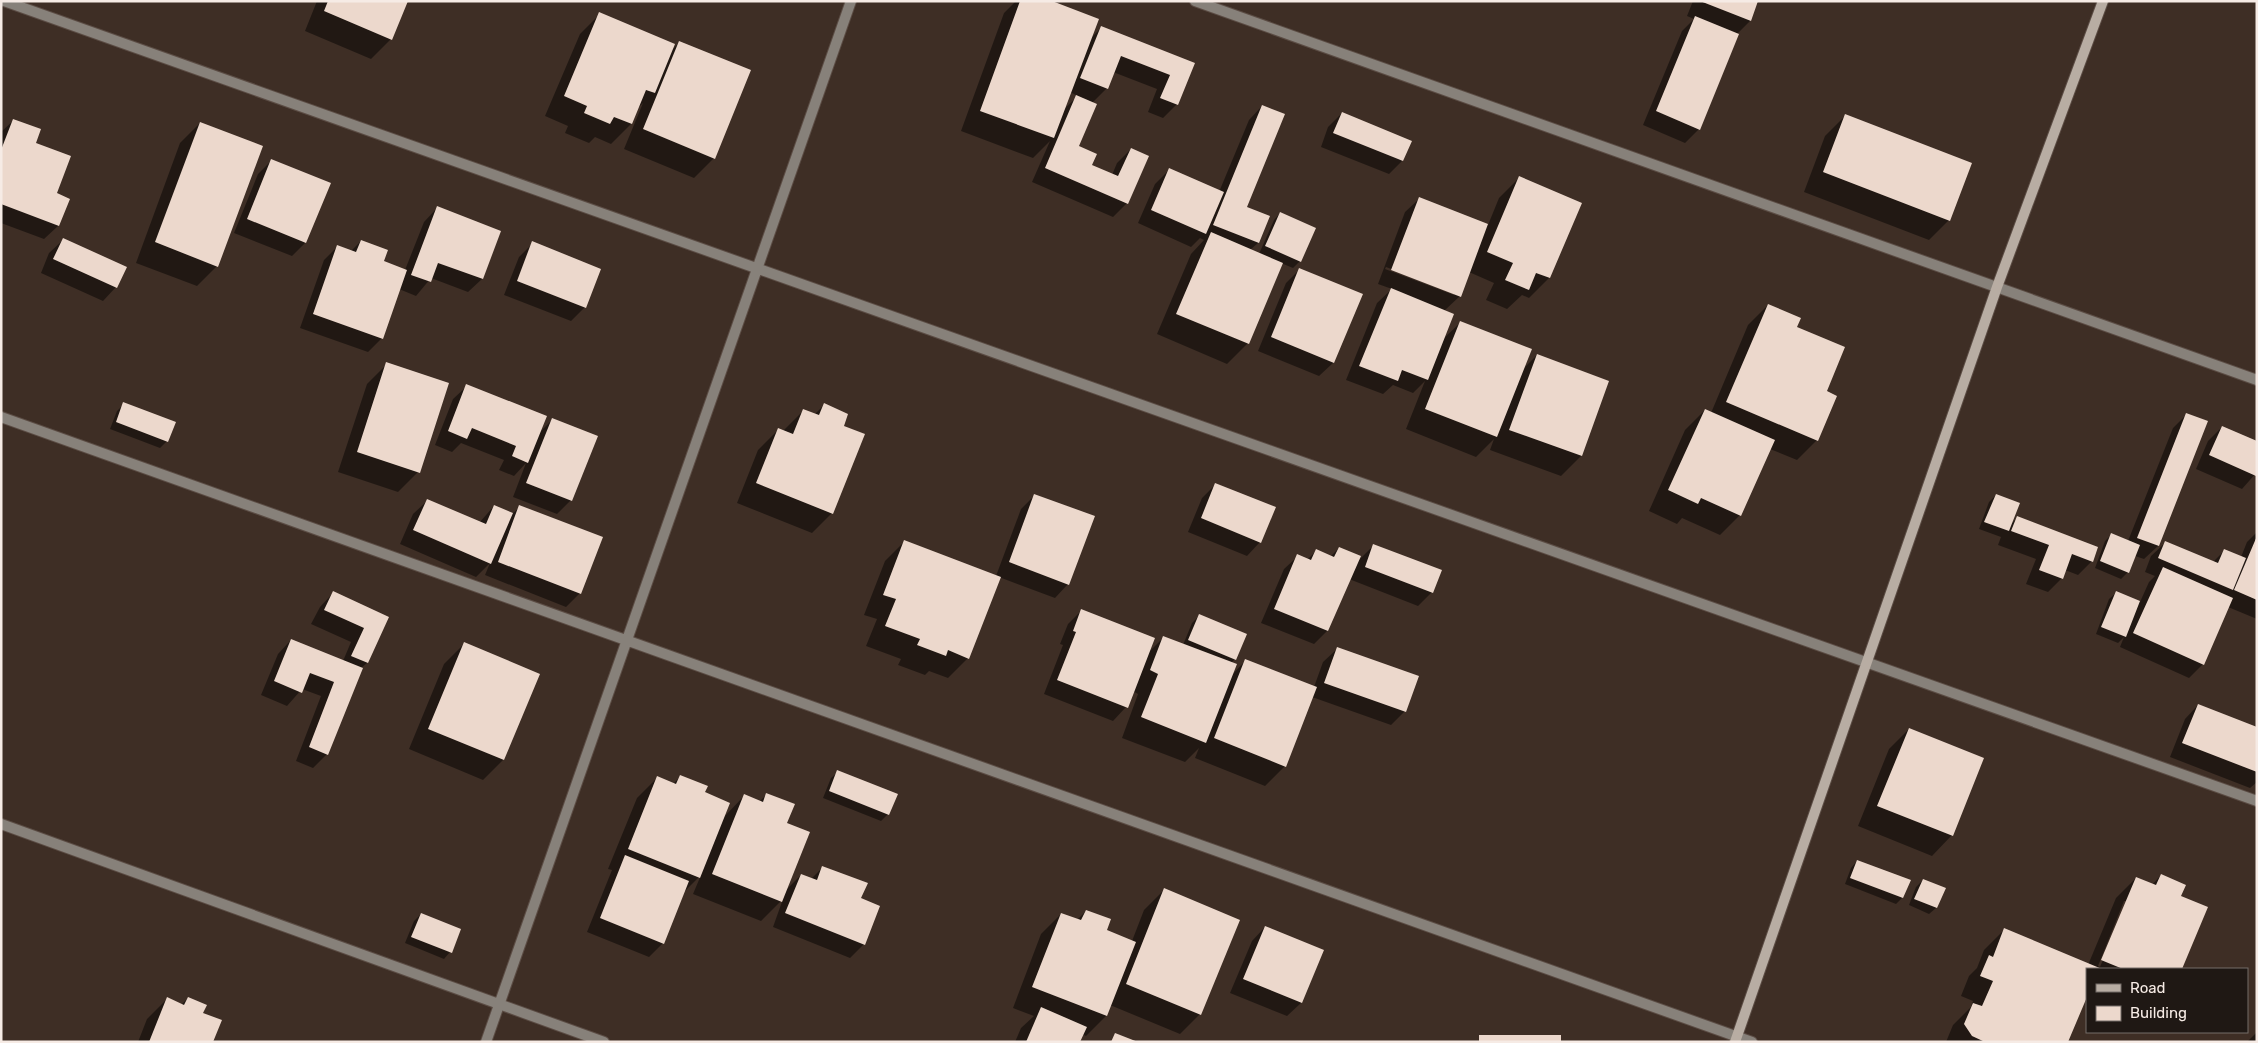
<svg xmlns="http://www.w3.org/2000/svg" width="2258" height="1043" font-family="Rubik,sans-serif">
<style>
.shadow{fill:#0007;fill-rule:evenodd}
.building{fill:#ecd8cc}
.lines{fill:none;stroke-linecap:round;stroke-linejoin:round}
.minor-casing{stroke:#5b4c44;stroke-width:12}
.secondary-casing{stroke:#5b4c44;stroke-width:12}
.minor{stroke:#87817a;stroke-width:10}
.secondary{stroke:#b8ada3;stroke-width:10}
</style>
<rect width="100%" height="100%" fill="#3e2e25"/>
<path class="shadow" d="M 317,1 L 407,1 L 391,39 L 371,59 L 305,31 Z
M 1016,1 L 1048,1 L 1090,39 L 1101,28 L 1193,63 L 1177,104 L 1163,118 L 1148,112 L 1157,89 L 1113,72 L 1107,88 L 1092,103 L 1078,147 L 1090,165 L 1112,175 L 1117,163 L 1131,149 L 1127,203 L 1113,217 L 1032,182 L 1050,141 L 1033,158 L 961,131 L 1004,13 ZM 1070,92 L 1078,96 L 1063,110 Z
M 1693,1 L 1757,1 L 1750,21 L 1736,35 L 1699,129 L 1685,143 L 1643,125 L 1682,31 L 1694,19 L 1687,16 Z
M 600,14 L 671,51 L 680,42 L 714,158 L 694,178 L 624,149 L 643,103 L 637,109 L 631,124 L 611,144 L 595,137 L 589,143 L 565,133 L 568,126 L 545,116 L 580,34 Z
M 1262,106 L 1245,208 L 1268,217 L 1258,243 L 1250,250 L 1259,254 L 1274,220 L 1280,213 L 1314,229 L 1300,261 L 1293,268 L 1281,263 L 1247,344 L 1227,364 L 1157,334 L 1191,254 L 1204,240 L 1200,238 L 1191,247 L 1138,223 L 1155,184 L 1169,170 L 1219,192 L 1249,120 Z
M 1342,113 L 1402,161 L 1389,174 L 1321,147 L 1328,127 Z
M 1845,116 L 1949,220 L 1929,240 L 1804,192 L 1825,136 Z
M 14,120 L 34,143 L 56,194 L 68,199 L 58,226 L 44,239 L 1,223 L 1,132 Z
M 200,123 L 217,266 L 197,286 L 136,263 L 180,143 Z
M 271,161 L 305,243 L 292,256 L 234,233 L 258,174 Z
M 1519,178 L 1580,204 L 1549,278 L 1529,298 L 1522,295 L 1507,309 L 1486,300 L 1494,283 L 1469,272 L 1460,296 L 1444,311 L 1442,340 L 1461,322 L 1522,370 L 1537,355 L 1608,381 L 1581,456 L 1561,476 L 1490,450 L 1494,439 L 1476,457 L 1406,429 L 1425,381 L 1413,393 L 1393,385 L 1383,394 L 1346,380 L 1377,303 L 1392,289 L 1378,284 L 1405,212 L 1419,199 L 1488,225 L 1499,198 ZM 1386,267 L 1454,293 L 1454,295 L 1385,269 Z
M 437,208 L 499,232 L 482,279 L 468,292 L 431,278 L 416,296 L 399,289 L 382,338 L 368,352 L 300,328 L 324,260 L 338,246 L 351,251 L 361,241 L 382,262 L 405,270 L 424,222 Z
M 63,240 L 116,287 L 103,301 L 41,273 L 49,253 Z
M 533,243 L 585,307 L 571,321 L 504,295 L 519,257 Z
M 1300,269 L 1361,294 L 1333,363 L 1319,376 L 1258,351 L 1286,283 Z
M 1768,305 L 1795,327 L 1825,392 L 1817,440 L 1797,460 L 1770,449 L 1740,515 L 1720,535 L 1682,518 L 1677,524 L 1649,511 L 1685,430 L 1705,410 L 1711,413 L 1748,325 Z
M 387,364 L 418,472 L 398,492 L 338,472 L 367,384 Z
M 467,386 L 539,433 L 552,420 L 571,500 L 557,514 L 513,497 L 526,463 L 514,476 L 499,470 L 504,460 L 461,443 L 452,452 L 435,445 L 453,399 Z
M 124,404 L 167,441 L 160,448 L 110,429 L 117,411 Z
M 824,405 L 842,426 L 832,513 L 812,533 L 737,503 L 758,450 L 778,430 L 783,431 L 803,411 L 814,415 Z
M 2187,414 L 2207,422 L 2158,546 L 2144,559 L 2135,556 L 2128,572 L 2121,579 L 2095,568 L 2105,541 L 2112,534 L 2128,541 L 2173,428 Z
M 2222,427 L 2257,442 L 2257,472 L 2242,489 L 2196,469 L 2208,441 Z
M 1216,484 L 1260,542 L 1247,556 L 1188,532 L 1202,498 Z
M 1996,495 L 2010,525 L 2017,518 L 2092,561 L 2078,575 L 2065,570 L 2062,578 L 2048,592 L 2026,584 L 2036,559 L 1998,545 L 2001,537 L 1979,529 L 1989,502 Z
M 1034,496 L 1068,584 L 1055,598 L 999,577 L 968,658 L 948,678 L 929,671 L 925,675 L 898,665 L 901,659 L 866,646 L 877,619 L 864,615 L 885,561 L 905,541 L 996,576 L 1021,509 Z
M 427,501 L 479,523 L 494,506 L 512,514 L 520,507 L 580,593 L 566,607 L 485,575 L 490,563 L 476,577 L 400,544 L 413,514 Z
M 2257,532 L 2257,619 L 2228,607 L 2203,664 L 2189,678 L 2120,647 L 2124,637 L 2118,643 L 2096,634 L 2109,599 L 2116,593 L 2140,602 L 2149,582 L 2155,576 L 2145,572 L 2151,556 L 2165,543 L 2213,562 L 2224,551 L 2241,557 L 2247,542 Z
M 1374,545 L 1432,592 L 1418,606 L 1349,579 L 1327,631 L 1314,644 L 1261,623 L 1284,569 L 1298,556 L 1307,560 L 1316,551 L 1330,557 L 1339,548 L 1357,562 Z
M 333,593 L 387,617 L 367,663 L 361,668 L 327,754 L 313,768 L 296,761 L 321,696 L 302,689 L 287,706 L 261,695 L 278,654 L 291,640 L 343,661 L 351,642 L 311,624 L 320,607 Z
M 1082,610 L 1147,654 L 1163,638 L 1183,645 L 1192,623 L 1199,616 L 1235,659 L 1231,663 L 1232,675 L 1246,660 L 1314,687 L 1323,662 L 1337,649 L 1417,677 L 1404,712 L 1391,725 L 1312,697 L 1285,766 L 1265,786 L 1195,758 L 1199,748 L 1185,762 L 1122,738 L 1138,694 L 1133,691 L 1126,707 L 1113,721 L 1044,694 L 1063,645 L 1060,644 L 1068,624 Z
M 464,644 L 503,760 L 483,780 L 409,749 L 444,664 Z
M 2198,705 L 2257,728 L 2257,782 L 2250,788 L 2170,757 L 2185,719 Z
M 1909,729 L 1952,835 L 1932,856 L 1858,826 L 1889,749 Z
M 838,772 L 888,814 L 881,821 L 823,798 L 831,778 Z
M 681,776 L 704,793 L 723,818 L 744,796 L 759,802 L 767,794 L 786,824 L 785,891 L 801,875 L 811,879 L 823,867 L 860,899 L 864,944 L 850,958 L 773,927 L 783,899 L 761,921 L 693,894 L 701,875 L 683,893 L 663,943 L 649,957 L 587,932 L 612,870 L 608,869 L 637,798 L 657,778 L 673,784 Z
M 1857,861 L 1902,898 L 1896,904 L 1845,884 L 1851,868 Z
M 2161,875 L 2180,897 L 2206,908 L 2181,969 L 2087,969 L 2067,1042 L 1946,1042 L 1953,1025 L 1971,1007 L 1973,1001 L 1961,996 L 1969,976 L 1977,968 L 1984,950 L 2004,930 L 2088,965 L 2116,898 L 2136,878 L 2152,885 ZM 2124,901 L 2127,901 L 2100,967 L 2098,966 Z
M 1923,880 L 1944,889 L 1936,908 L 1929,914 L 1909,905 L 1916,887 Z
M 1164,890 L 1200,1014 L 1180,1034 L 1110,1005 L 1106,1016 L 1086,1036 L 1082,1034 L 1080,1042 L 1015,1042 L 1021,1028 L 1034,1016 L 1013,1008 L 1041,934 L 1061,914 L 1077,920 L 1086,911 L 1105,931 L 1132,941 L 1144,910 Z
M 421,914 L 450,952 L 444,959 L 405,943 L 414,921 Z
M 1265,927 L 1322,950 L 1301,1003 L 1287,1016 L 1230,993 L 1252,941 Z
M 188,998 L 202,1013 L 212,1042 L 138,1042 L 147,1019 L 167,999 L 181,1005 Z
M 2257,1032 L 2257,1042 L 2248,1042 L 2248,1041 Z"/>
<path class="building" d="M 328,1 L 408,1 L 392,40 L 324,11 Z
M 1020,1 L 1052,1 L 1099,19 L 1054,138 L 980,111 Z
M 1700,1 L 1758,1 L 1751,21 Z
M 599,12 L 675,44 L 655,93 L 646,90 L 632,124 L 614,117 L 610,124 L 584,113 L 587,106 L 564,96 Z
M 1695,16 L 1739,34 L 1700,130 L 1656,111 Z
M 1101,26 L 1195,63 L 1178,105 L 1160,98 L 1170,75 L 1121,56 L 1108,89 L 1080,78 Z
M 679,41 L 751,70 L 715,159 L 643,129 Z
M 1076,95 L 1097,104 L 1079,146 L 1097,154 L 1092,165 L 1118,176 L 1131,148 L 1149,156 L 1128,204 L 1045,168 Z
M 1262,105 L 1285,114 L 1247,207 L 1270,216 L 1259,243 L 1213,225 Z
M 1342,112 L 1412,141 L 1403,161 L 1333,133 Z
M 1845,114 L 1972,163 L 1950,221 L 1823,172 Z
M 13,119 L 41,129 L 36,143 L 71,156 L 57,193 L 70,199 L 59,226 L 1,204 L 1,150 Z
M 200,122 L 263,146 L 218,267 L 155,242 Z
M 271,159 L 331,183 L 306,243 L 247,219 Z
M 1169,168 L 1224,192 L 1206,234 L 1151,210 Z
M 1519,176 L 1582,203 L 1550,278 L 1536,273 L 1529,290 L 1505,280 L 1513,263 L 1487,252 Z
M 1419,197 L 1488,224 L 1461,297 L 1391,270 Z
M 437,206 L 501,231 L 483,279 L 438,263 L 431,282 L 411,275 Z
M 1280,212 L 1316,228 L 1301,262 L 1265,246 Z
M 1211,232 L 1283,263 L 1249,344 L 1176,314 Z
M 63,238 L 127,267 L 117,288 L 53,259 Z
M 361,240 L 388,250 L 384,261 L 407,270 L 383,339 L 313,314 L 337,245 L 356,252 Z
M 532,241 L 601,269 L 586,308 L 517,281 Z
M 1299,268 L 1363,294 L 1334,363 L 1271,337 Z
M 1391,288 L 1454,314 L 1428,380 L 1402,370 L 1398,381 L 1359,366 Z
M 1768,304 L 1801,318 L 1797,327 L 1845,347 L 1827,391 L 1837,396 L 1818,441 L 1726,402 Z
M 1460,321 L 1532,349 L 1497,437 L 1425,409 Z
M 1537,354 L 1609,381 L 1582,456 L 1509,430 Z
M 386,362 L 449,383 L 420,473 L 357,452 Z
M 466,384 L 547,416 L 528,463 L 512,456 L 516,446 L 472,428 L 467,439 L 448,431 Z
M 123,402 L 176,422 L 168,442 L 116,422 Z
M 824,403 L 848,414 L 844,426 L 865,434 L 833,514 L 756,483 L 778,428 L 793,434 L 803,409 L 819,415 Z
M 1705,409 L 1775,440 L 1741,516 L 1701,498 L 1698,504 L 1668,490 Z
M 2186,413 L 2208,421 L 2159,546 L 2137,538 Z
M 552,418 L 598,436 L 572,501 L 526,483 Z
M 2222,426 L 2257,441 L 2256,476 L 2209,455 Z
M 1215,483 L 1276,507 L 1261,543 L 1201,518 Z
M 1034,494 L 1095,516 L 1069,585 L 1009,562 Z
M 1996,494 L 2020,503 L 2009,531 L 1984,522 Z
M 427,499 L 486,524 L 494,505 L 513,513 L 491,564 L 413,530 Z
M 519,505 L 603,537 L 581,594 L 498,562 Z
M 2017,516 L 2098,547 L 2093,562 L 2072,554 L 2063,579 L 2039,570 L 2049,545 L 2011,531 Z
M 2111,533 L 2140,545 L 2129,573 L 2100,561 Z
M 2257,536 L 2257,600 L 2234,590 Z
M 904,540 L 1001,577 L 969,659 L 948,650 L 946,656 L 917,645 L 920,639 L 885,626 L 896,599 L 883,595 Z
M 2165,541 L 2218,563 L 2224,549 L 2246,558 L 2233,590 L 2158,558 Z
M 1373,544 L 1442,570 L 1433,593 L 1365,567 Z
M 1339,547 L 1361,556 L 1328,631 L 1274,609 L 1297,554 L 1311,560 L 1316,549 L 1334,557 Z
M 2163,567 L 2233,598 L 2204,665 L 2133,633 Z
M 333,591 L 389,617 L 368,663 L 351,656 L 364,628 L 324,610 Z
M 2116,591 L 2140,601 L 2126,637 L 2101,627 Z
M 1081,609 L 1155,638 L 1128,708 L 1057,680 L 1076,632 L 1073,631 Z
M 1199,614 L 1247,634 L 1236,660 L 1188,640 Z
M 1163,636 L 1237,664 L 1206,743 L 1141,717 L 1158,674 L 1150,670 Z
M 291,639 L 363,668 L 328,755 L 309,747 L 334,682 L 310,673 L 302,693 L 274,681 Z
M 464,642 L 540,674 L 504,760 L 428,729 Z
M 1337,647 L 1419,676 L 1406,712 L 1324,683 Z
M 1245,659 L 1317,687 L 1286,767 L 1214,738 Z
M 2198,704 L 2257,727 L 2257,772 L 2182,743 Z
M 1909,728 L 1984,758 L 1953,836 L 1877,806 Z
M 837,770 L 898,794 L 889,815 L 829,791 Z
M 680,775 L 708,786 L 705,792 L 730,803 L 700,878 L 628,849 L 657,776 L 676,784 Z
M 766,793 L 795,804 L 787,823 L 810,832 L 782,902 L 712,874 L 744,794 L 763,802 Z
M 625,855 L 689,881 L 664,944 L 600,918 Z
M 1857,860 L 1911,880 L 1903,898 L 1850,878 Z
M 822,866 L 868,883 L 861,898 L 880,906 L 865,945 L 785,913 L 801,874 L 817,880 Z
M 2161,874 L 2186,885 L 2181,896 L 2208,907 L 2182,969 L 2123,969 L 2101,960 L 2136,877 L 2156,885 Z
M 1923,879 L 1946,888 L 1937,908 L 1914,899 Z
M 1164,888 L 1240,920 L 1201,1015 L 1126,984 Z
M 1086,910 L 1111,919 L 1107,930 L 1136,942 L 1107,1016 L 1032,987 L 1061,913 L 1081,920 Z
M 421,913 L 461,929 L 452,953 L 411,937 Z
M 1265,926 L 1324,950 L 1302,1003 L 1243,979 Z
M 2004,928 L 2102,969 L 2087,969 L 2087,997 L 2068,1042 L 1985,1042 L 1972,1036 L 1964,1024 L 1973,1003 L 1982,1006 L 1993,981 L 1980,976 L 1989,955 L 1993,957 Z
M 167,997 L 184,1005 L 188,997 L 207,1005 L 203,1013 L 222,1020 L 213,1042 L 149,1042 Z
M 1041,1007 L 1087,1027 L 1080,1042 L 1026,1042 Z
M 1115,1033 L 1138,1042 L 1111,1042 Z
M 1479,1035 L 1561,1035 L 1561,1042 L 1479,1042 Z"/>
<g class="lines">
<defs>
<path id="minor" d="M 4,1 L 2257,801
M 1195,1 L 2257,380
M 1,417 L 1752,1042
M 1,824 L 604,1042
M 486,1042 L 851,1"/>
<path id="secondary" d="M 1735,1042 L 1997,287 L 2103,1"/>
</defs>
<use href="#minor" class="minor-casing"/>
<use href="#secondary" class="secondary-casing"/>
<use href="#minor" class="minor"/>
<use href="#secondary" class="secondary"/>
</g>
<rect width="2258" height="1043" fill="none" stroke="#f6ebe5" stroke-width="5"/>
<rect x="2086" y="968" width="162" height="65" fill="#1f1814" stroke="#756c68"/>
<rect x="2096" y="984" width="25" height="8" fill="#b8ada3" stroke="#756c68"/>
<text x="2130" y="993" font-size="15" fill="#f6ebe5">Road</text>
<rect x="2096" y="1006" width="25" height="15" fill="#ecd8cc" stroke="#756c68"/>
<text x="2130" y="1018" font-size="15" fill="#f6ebe5">Building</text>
</svg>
